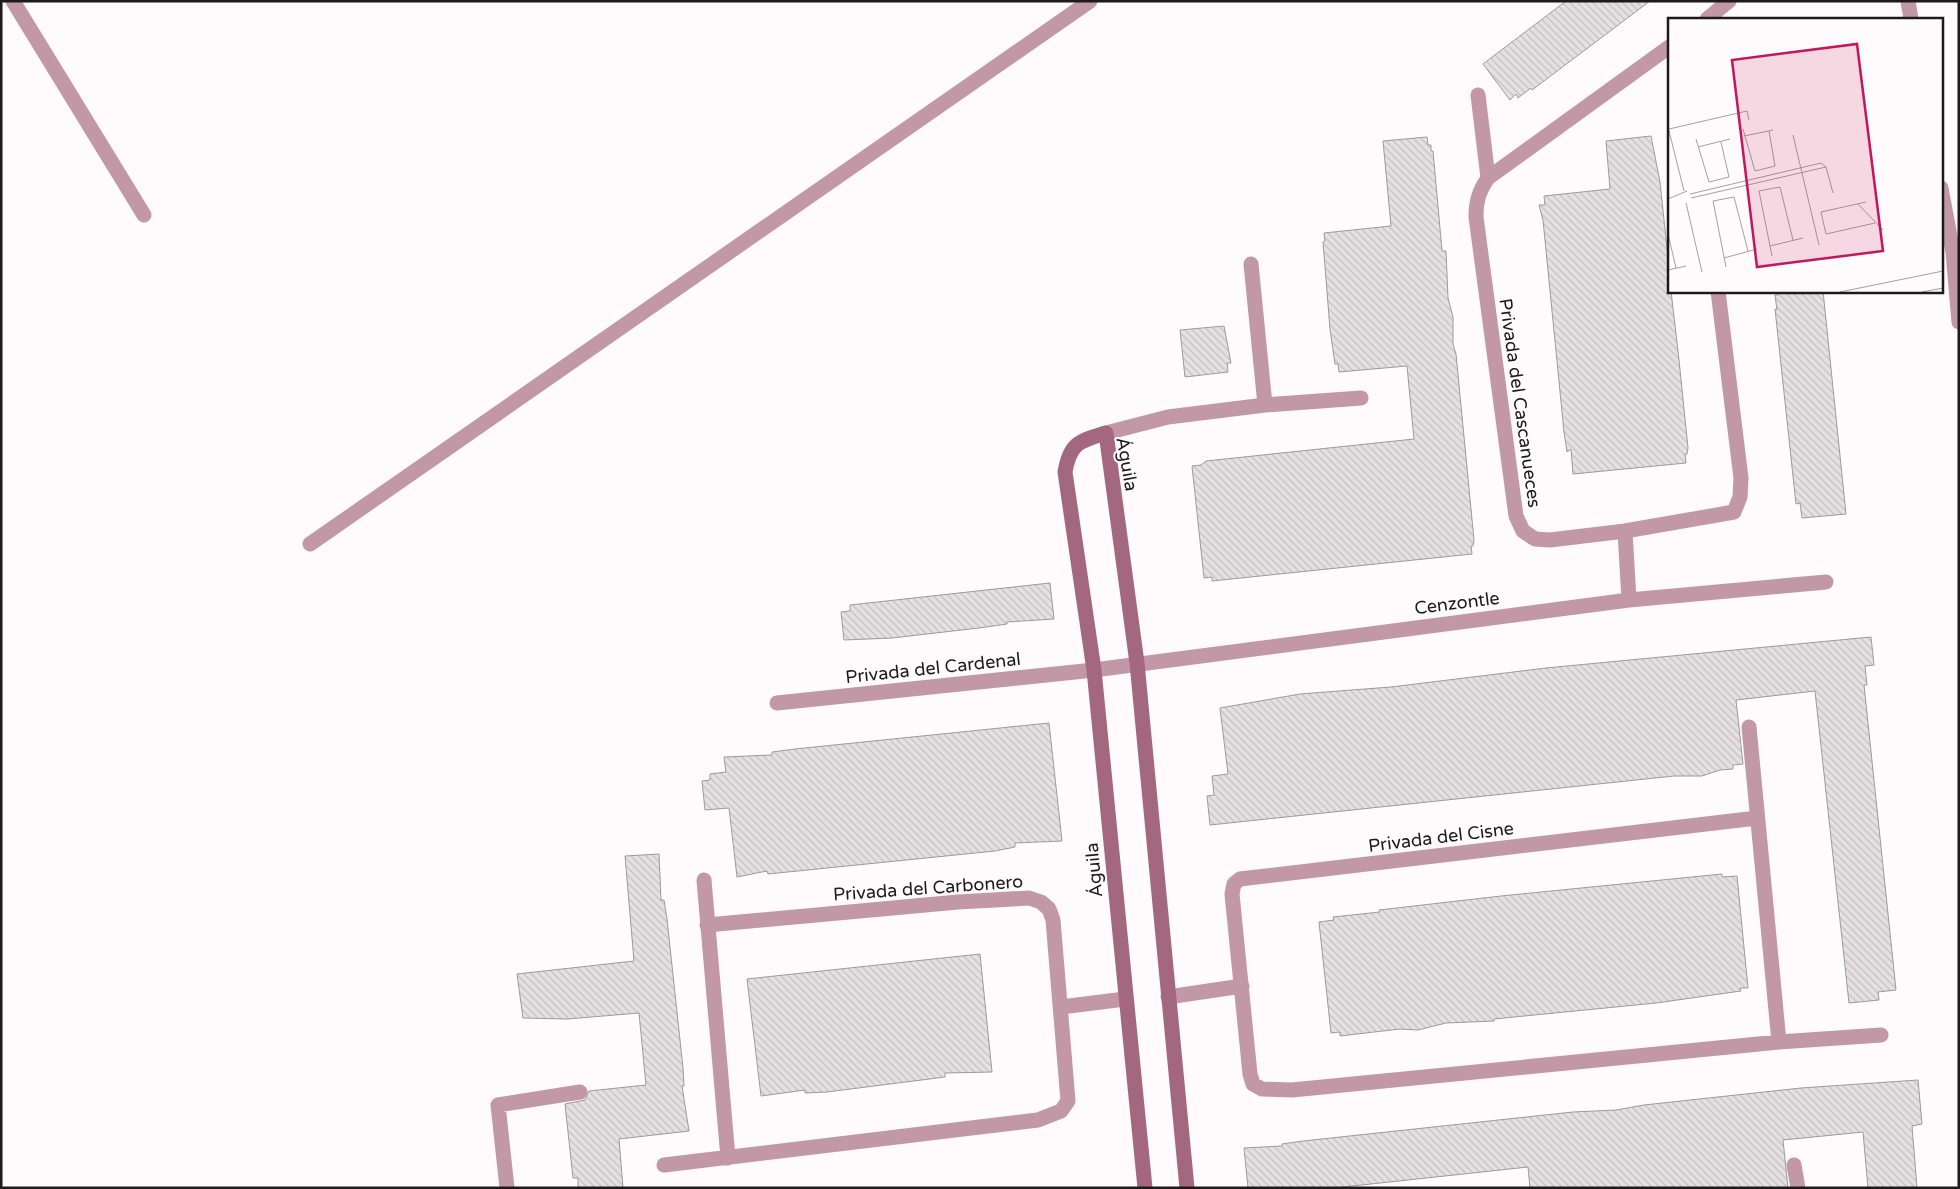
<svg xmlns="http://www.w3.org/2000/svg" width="1960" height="1189" font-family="'Varela Round',sans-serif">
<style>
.building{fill:url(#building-back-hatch);stroke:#9e999a}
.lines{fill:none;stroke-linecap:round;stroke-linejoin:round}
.lane{stroke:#c298a6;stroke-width:15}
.street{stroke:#c298a6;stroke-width:15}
.secondary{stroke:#a3687d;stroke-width:15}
.labels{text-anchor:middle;stroke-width:4;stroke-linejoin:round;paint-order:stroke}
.street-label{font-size:18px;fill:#1c1a1b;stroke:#fffafb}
.inset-road{fill:none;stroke:#a4a0a1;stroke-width:1}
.view{fill:#c2185b;fill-opacity:0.15;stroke:#c2185b;stroke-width:2.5}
.inset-edge{fill:none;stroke:#1c1a1b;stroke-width:2.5}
</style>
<defs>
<pattern id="building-back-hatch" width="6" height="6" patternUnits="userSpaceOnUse" patternTransform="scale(1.25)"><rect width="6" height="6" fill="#e5e0e2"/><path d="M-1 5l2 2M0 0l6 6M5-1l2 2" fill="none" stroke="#c4c0c1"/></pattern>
</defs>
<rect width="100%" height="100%" fill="#fffafb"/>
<path class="building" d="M 1566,1 L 1650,1 L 1532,90 L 1531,88 L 1518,98 L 1516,94 L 1510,100 L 1483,64 Z
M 1651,136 L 1660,182 L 1669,267 L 1669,291 L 1671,291 L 1679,360 L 1688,448 L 1687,454 L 1685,454 L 1686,463 L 1573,474 L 1571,449 L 1567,452 L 1564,432 L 1543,220 L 1539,205 L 1545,205 L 1544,196 L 1610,189 L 1606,141 Z
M 1427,137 L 1428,145 L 1431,145 L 1431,151 L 1433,151 L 1442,251 L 1446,251 L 1448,298 L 1453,317 L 1453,344 L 1456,354 L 1474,540 L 1473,546 L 1471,546 L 1472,554 L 1212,581 L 1212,577 L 1204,578 L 1192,466 L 1201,465 L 1206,461 L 1414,439 L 1407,366 L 1339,372 L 1338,364 L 1335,364 L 1330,329 L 1323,242 L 1325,241 L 1324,233 L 1391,226 L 1383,141 Z
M 1778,291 L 1823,291 L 1846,514 L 1802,518 L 1800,503 L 1796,504 L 1775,309 L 1777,310 L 1775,295 L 1778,295 Z
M 1224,326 L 1231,363 L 1227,363 L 1228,372 L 1185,377 L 1180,330 Z
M 1050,583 L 1054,619 L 1007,622 L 1007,624 L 979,628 L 892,638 L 844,640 L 841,612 L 850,611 L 850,605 Z
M 1871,637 L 1874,665 L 1865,666 L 1867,685 L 1864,685 L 1896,990 L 1878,992 L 1879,1000 L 1849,1003 L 1815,691 L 1736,700 L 1743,764 L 1733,765 L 1733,769 L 1720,770 L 1702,776 L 1674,776 L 1210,825 L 1207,796 L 1214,795 L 1212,776 L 1228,774 L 1220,708 L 1300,694 L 1391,687 L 1546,668 Z
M 1049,723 L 1062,841 L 1015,843 L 1015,847 L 995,851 L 768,874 L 767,871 L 737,877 L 729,808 L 705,810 L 702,781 L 710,780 L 710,774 L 726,772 L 724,757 L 772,755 L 772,752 L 795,749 Z
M 659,854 L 661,900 L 664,900 L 667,919 L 683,1068 L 684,1086 L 682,1086 L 689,1131 L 619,1139 L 623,1188 L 578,1188 L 578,1178 L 573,1178 L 565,1104 L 585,1100 L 589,1091 L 646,1085 L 639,1013 L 567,1019 L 523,1018 L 517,974 L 634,961 L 625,856 Z
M 1722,874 L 1722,877 L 1737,876 L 1748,988 L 1740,988 L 1741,991 L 1656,1003 L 1494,1019 L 1494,1021 L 1446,1023 L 1418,1030 L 1400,1029 L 1340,1036 L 1340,1032 L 1331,1033 L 1319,922 L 1334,920 L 1333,917 L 1380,912 L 1379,910 L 1501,896 Z
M 980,954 L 992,1072 L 945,1073 L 945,1077 L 827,1092 L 805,1093 L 805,1090 L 761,1096 L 747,979 Z
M 1918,1080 L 1922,1124 L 1912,1126 L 1917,1188 L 1868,1188 L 1863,1132 L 1783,1140 L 1788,1188 L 1530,1188 L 1528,1167 L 1334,1188 L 1248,1188 L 1244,1148 L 1282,1146 L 1282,1144 L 1303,1141 L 1573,1112 L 1616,1110 L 1644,1105 L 1801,1088 Z"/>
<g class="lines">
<path class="lane" d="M 13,1 L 144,215
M 1908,1 L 1911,19
M 1941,188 L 1953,252 L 1959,322
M 310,544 L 1090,1"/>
<path class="street" d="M 1707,19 L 1729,1
M 1669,47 L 1488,178 C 1479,191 1476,201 1476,217 L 1516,516 L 1523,531 L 1535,539 L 1550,540 L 1625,531 L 1734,512 L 1740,497 L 1741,478 L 1718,291
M 1478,95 L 1488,178
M 1251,264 L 1265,405
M 1106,433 L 1168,417 L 1265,405 L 1361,398
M 1625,531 L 1629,600
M 777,703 L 1094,670 L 1629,600 L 1826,582
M 1749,727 L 1779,1042
M 1757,818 L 1240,879 L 1234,884 L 1232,894 L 1250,1074 L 1253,1084 L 1262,1089 L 1292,1090 L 1779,1042 L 1881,1035
M 704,880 L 728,1158
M 1168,997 L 1242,986
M 1061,1007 L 1125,999
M 664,1165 L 1038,1120 L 1061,1111 L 1068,1101 L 1053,920 L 1049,909 L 1041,902 L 1029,898 L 958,902 L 707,925
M 1794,1165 L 1798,1188
M 507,1188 L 498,1105 L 580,1092"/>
<path class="secondary" d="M 1145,1188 L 1094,670 L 1065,472 C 1070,443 1079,441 1106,433 L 1137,663 L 1187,1188"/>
</g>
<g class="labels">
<g class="street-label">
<text transform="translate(1520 403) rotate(82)" y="6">Privada del Cascanueces</text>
<text transform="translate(1127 464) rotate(80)" y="6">Águila</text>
<text transform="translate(1457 603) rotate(-7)" y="6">Cenzontle</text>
<text transform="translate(933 668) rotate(-6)" y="6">Privada del Cardenal</text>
<text transform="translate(1441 837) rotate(-7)" y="6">Privada del Cisne</text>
<text transform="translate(1094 870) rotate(-95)" y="6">Águila</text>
<text transform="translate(928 888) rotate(-4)" y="6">Privada del Carbonero</text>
</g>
</g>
<g transform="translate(1668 18)">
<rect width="275" height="275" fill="#fffafb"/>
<path class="inset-road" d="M 0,109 L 16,173M 1,111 L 79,93 L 81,102M 75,111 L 87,153 L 107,148 L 101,113M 125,117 L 151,227M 76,118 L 105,112M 28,121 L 41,164 L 61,159 L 53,124M 30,129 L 62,121M 158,149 L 165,175M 22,176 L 153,145 L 158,149M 23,180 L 158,149M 0,181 L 19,173M 198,184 L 153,194 L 158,216 L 207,205M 18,185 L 34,254M 190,186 L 215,212M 0,216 L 8,250M 102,228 L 135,220M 104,238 L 91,173 L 112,169 L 125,222M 56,240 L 89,231M 58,249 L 45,183 L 66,179 L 80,233M 0,252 L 18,248M 172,274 L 275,253M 254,274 L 275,270"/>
<path class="view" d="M 189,26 L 215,233 L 89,249 L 64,42 Z"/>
<rect width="275" height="275" class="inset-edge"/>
</g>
<rect width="1960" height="1189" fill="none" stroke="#1c1a1b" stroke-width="5"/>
</svg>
